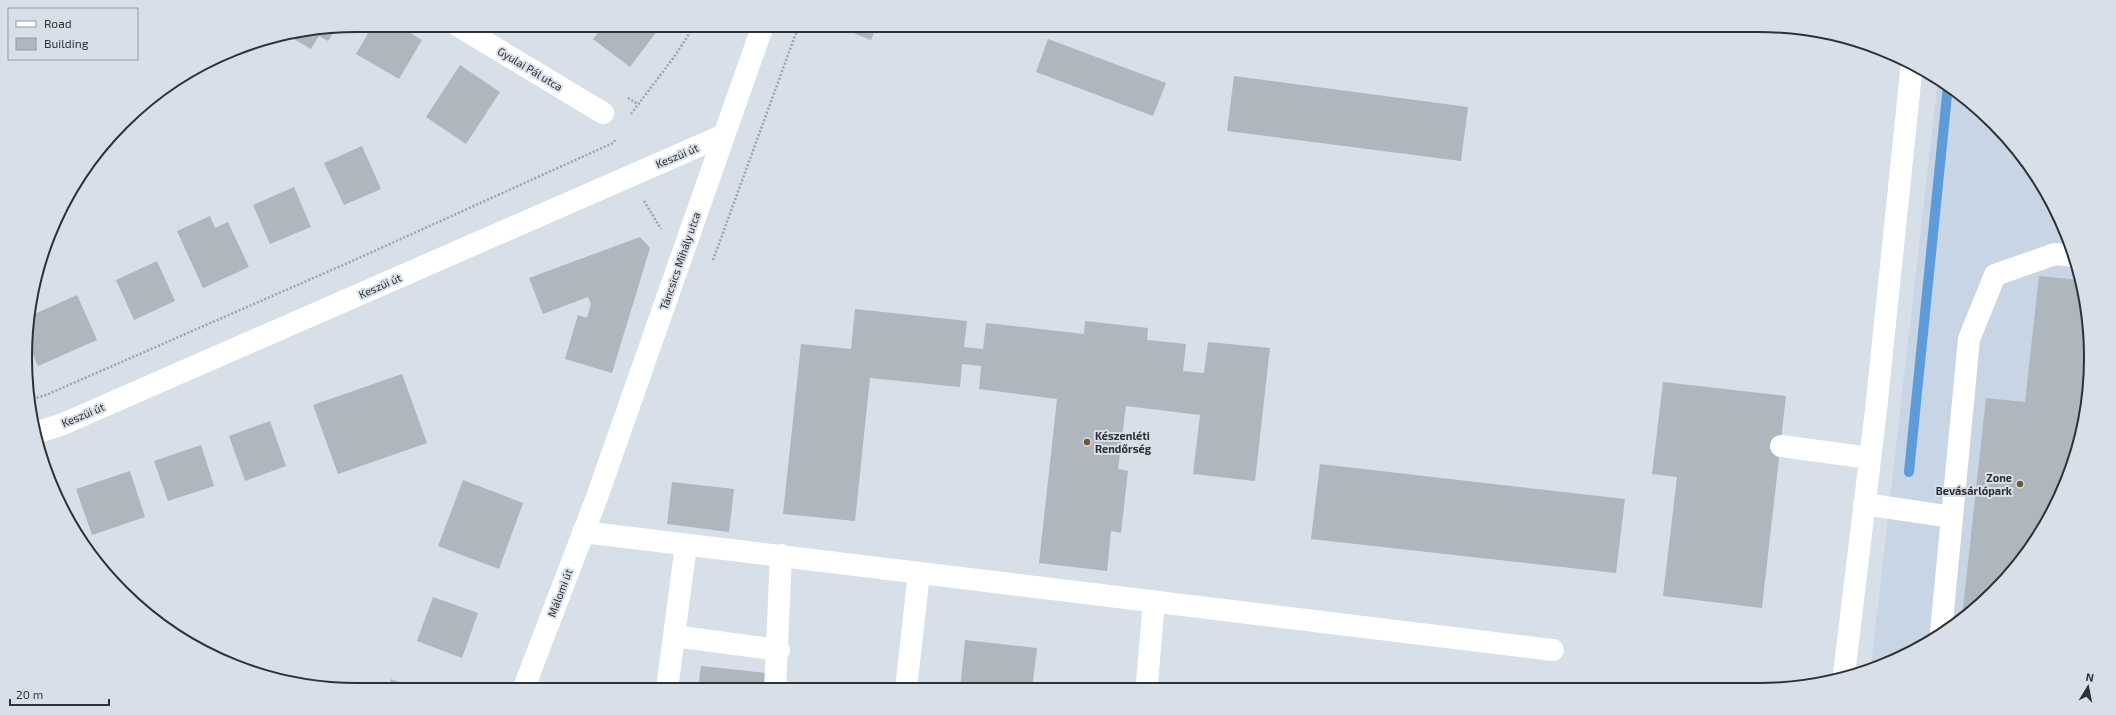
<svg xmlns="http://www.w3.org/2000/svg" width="2116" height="715" font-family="'Exo 2',sans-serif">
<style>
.built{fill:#c8d5e4}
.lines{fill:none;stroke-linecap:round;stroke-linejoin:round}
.stream{stroke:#5e9bd9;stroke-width:10}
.building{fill:#aeb6be}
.path{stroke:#9ea4ab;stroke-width:2.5;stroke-dasharray:2 2;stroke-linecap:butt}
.minor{stroke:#fff;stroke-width:22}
.poi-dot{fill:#76552c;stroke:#d7dfe8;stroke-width:1.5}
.labels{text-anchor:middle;stroke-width:4;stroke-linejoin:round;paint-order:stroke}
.street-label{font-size:11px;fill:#2f3235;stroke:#d7dfe8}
.poi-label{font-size:11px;font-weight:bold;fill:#2f3235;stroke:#d7dfe8;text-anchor:start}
.rim{fill:none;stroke:#2f3235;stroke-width:2}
</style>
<rect width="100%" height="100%" fill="#d7dfe8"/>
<path class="built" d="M 1938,80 L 1961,94 L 2008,138 L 2046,191 L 2073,250 L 2088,314 L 2090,379 L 2080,443 L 2046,524 L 1978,607 L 1905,656 L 1871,666 Z"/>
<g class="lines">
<path class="stream" d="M 1909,472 L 1948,85"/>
</g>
<path class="building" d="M 373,25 L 397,25 L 422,40 L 399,79 L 356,54 Z
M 604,25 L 649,25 L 657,31 L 630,67 L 593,39 Z
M 833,25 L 877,25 L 871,40 Z
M 337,27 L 328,41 L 319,36 L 311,49 L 285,34 Z
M 1048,39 L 1166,83 L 1153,116 L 1036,72 Z
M 460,65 L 500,92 L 466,144 L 426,117 Z
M 1234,76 L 1468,107 L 1461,161 L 1227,131 Z
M 362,146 L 381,189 L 344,205 L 324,163 Z
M 294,187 L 311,227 L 270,244 L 253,205 Z
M 210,216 L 215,228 L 228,222 L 249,267 L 203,288 L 177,231 Z
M 640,237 L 650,248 L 612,373 L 565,359 L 578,315 L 587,318 L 591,304 L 588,297 L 543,314 L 529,278 Z
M 157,261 L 175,301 L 134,320 L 116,280 Z
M 2039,276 L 2080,280 L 2088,314 L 2090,379 L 2080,443 L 2046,524 L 1978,607 L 1962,618 L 1986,398 L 2025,402 Z
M 77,295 L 97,340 L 38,366 L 27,342 L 28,317 Z
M 855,309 L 967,321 L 964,347 L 983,349 L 986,323 L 1084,334 L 1085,321 L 1148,328 L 1147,340 L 1186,344 L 1183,371 L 1204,373 L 1208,342 L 1270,348 L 1255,481 L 1193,474 L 1200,415 L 1126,406 L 1118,469 L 1128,471 L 1121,533 L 1111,531 L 1107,571 L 1039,563 L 1057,399 L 979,389 L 981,366 L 962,364 L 960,387 L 870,378 L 855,521 L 783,514 L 801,344 L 851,349 Z
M 402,374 L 427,443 L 338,474 L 313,405 Z
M 1663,382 L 1786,396 L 1762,608 L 1663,596 L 1677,477 L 1652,474 Z
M 270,421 L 286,466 L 245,481 L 229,436 Z
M 201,445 L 214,486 L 168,501 L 154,461 Z
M 1320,464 L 1625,499 L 1616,573 L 1311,539 Z
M 130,471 L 145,517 L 92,535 L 76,489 Z
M 463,480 L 523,503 L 499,569 L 438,546 Z
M 672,482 L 734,489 L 729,532 L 667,524 Z
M 433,597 L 478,613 L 462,658 L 417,641 Z
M 965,640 L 1037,648 L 1032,689 L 960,689 Z
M 701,666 L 766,673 L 764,689 L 698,689 Z
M 391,679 L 419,690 L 387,690 Z"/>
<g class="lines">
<path class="path" d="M 628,98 L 638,104
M 631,114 L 674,57 L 695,25
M 644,201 L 661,229
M 713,260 L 799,25
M 29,400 L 46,395 L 350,262 L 613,143 L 616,139"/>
<path class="minor" d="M 457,25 L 603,113
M 35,433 L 63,424 L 724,135
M 1781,446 L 1870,458
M 1864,504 L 1952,517
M 583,532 L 1553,650
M 1941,632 L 1969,339 L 1995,275 L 2055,254 L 2075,256
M 674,636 L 779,650
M 1844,674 L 1876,410 L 1912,63
M 1149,688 L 1147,683 L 1154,601
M 667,689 L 686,545
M 775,689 L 781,555
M 906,689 L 919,573
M 523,690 L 597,497 L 763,25"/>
</g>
<g class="poi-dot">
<circle cx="1087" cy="442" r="4"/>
<circle cx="2020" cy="484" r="4"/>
</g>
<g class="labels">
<g class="street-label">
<text transform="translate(530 69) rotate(31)" y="4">Gyulai Pál utca</text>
<text transform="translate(677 156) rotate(-23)" y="4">Keszüi út</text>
<text transform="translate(680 261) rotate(-71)" y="4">Táncsics Mihály utca</text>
<text transform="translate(380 286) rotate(-24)" y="4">Keszüi út</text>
<text transform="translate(83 415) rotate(-23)" y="4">Keszüi út</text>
<text transform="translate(560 593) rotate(-69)" y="4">Málomi út</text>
</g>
<g class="poi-label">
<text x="1095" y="440">Készenléti<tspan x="1095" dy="13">Rendőrség</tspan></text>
<text x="2012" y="482" text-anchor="end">Zone<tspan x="2012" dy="13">Bevásárlópark</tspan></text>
</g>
</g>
<path d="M0 0H2116V715H0ZM357 32H1759A325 325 0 0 1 2084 357V358A325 325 0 0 1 1759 683H357A325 325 0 0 1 32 358V357A325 325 0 0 1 357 32Z" fill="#d7dfe8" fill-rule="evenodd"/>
<path class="rim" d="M357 32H1759A325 325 0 0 1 2084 357V358A325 325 0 0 1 1759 683H357A325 325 0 0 1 32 358V357A325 325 0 0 1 357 32Z"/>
<rect x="8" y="8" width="130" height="52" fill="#d7dfe8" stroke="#949aa0"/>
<rect x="16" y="21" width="20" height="6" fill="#ffffff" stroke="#949aa0"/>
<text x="44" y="28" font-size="12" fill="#2f3235">Road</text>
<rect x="16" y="38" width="20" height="12" fill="#aeb6be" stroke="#949aa0"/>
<text x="44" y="48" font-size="12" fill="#2f3235">Building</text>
<g transform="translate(2088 687) rotate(10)" stroke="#d7dfe8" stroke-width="3" paint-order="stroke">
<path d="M0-3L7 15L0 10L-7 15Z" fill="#2f3235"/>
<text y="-6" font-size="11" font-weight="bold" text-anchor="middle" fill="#2f3235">N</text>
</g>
<path d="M10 699v6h99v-6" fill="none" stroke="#2f3235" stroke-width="2"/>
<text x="16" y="699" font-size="12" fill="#2f3235" stroke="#d7dfe8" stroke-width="3" paint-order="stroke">20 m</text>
</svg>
